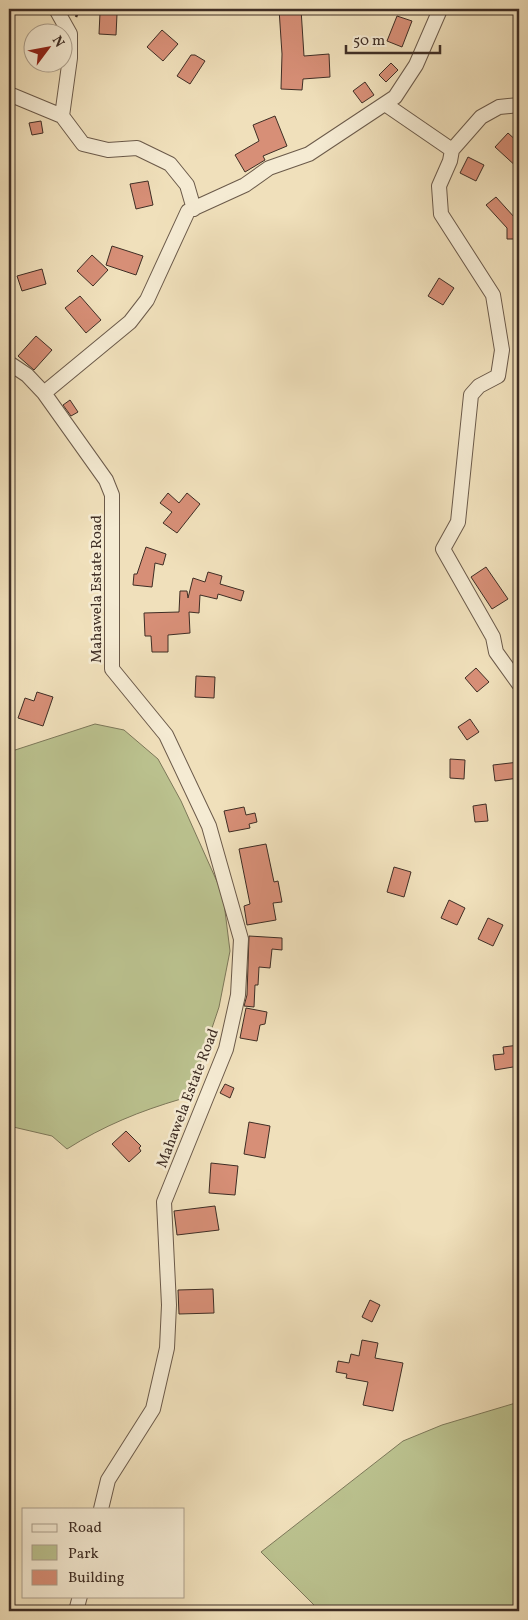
<svg xmlns="http://www.w3.org/2000/svg" width="528" height="1620" font-family="Vollkorn,serif">
<style>
.green{fill:#bbc28f;stroke:#7d785a}
.building{fill:#d78f77;stroke:#3f2e25}
.lines{fill:none;stroke-linecap:round;stroke-linejoin:round}
.minor-casing{stroke:#6b5a4a;stroke-width:16}
.path{stroke:#3f2e25;stroke-width:2.5;stroke-dasharray:4 2.5;stroke-linecap:butt}
.minor{stroke:#f5ebd3;stroke-width:14}
.labels{text-anchor:middle;stroke-width:5;stroke-linejoin:round;paint-order:stroke}
.street-label{font-size:15px;fill:#3f2e25;stroke:#f5ebd3}
</style>
<rect width="100%" height="100%" fill="#f0e0bb"/>
<filter id="stains"><feTurbulence type="fractalNoise" baseFrequency=".004" numOctaves="4"/><feColorMatrix values="0 0 0 0 .2 0 0 0 0 .09 0 0 0 0 .02 0 0 0 .5 -.17"/></filter>
<radialGradient id="worn" r=".72"><stop offset=".6" stop-color="#630" stop-opacity="0"/><stop offset="1" stop-color="#630" stop-opacity=".3"/></radialGradient>
<path class="green" d="M 95,724 L 124,730 L 158,759 L 181,801 L 223,895 L 230,951 L 219,1007 L 199,1067 L 181,1099 C 140,1111 103,1126 67,1149 L 52,1136 L 9,1126 L 9,752 Z
M 519,1402 L 519,1611 L 320,1611 L 261,1552 L 403,1441 L 442,1425 Z"/>
<path class="building" d="M 279,9 L 301,9 L 304,56 L 329,54 L 330,77 L 303,79 L 302,90 L 281,89 L 282,54 Z
M 100,13 L 117,14 L 116,35 L 99,34 Z
M 397,16 L 412,21 L 402,47 L 387,41 Z
M 162,30 L 178,44 L 163,61 L 147,47 Z
M 191,55 L 195,55 L 205,61 L 190,84 L 177,76 Z
M 391,63 L 398,70 L 386,82 L 379,75 Z
M 365,82 L 374,95 L 362,103 L 353,91 Z
M 275,116 L 287,146 L 263,156 L 265,160 L 245,172 L 235,155 L 259,141 L 253,125 Z
M 41,121 L 43,133 L 32,135 L 29,123 Z
M 508,133 L 519,143 L 519,169 L 495,147 Z
M 468,157 L 484,165 L 476,181 L 460,173 Z
M 148,181 L 153,205 L 136,209 L 130,184 Z
M 496,197 L 515,218 L 519,218 L 519,239 L 507,239 L 507,228 L 486,205 Z
M 112,246 L 143,256 L 136,275 L 106,265 Z
M 92,255 L 108,270 L 93,286 L 77,271 Z
M 42,269 L 46,284 L 22,291 L 17,276 Z
M 439,278 L 454,288 L 443,305 L 428,296 Z
M 80,296 L 101,320 L 86,333 L 65,308 Z
M 36,336 L 52,350 L 34,370 L 18,356 Z
M 70,400 L 78,412 L 71,416 L 63,405 Z
M 168,493 L 179,503 L 187,493 L 200,504 L 177,533 L 163,523 L 172,512 L 160,503 Z
M 146,547 L 166,554 L 163,565 L 155,563 L 152,587 L 133,585 L 134,574 L 137,574 Z
M 486,567 L 508,599 L 492,609 L 471,577 Z
M 208,572 L 222,576 L 220,584 L 244,591 L 241,601 L 218,594 L 217,599 L 200,595 L 199,613 L 189,612 L 190,633 L 168,635 L 168,652 L 152,652 L 151,636 L 145,636 L 144,613 L 179,612 L 180,591 L 187,591 L 188,598 L 193,578 L 205,582 Z
M 476,668 L 489,682 L 477,692 L 465,678 Z
M 196,676 L 215,677 L 214,698 L 195,697 Z
M 37,692 L 53,697 L 43,726 L 18,718 L 25,698 L 34,701 Z
M 470,719 L 479,732 L 467,740 L 458,727 Z
M 450,759 L 465,760 L 464,779 L 450,778 Z
M 519,762 L 519,778 L 495,781 L 493,765 Z
M 486,804 L 488,821 L 475,822 L 473,806 Z
M 244,807 L 246,815 L 255,813 L 257,822 L 249,824 L 250,828 L 229,832 L 224,811 Z
M 266,844 L 274,882 L 278,881 L 282,902 L 273,903 L 276,920 L 247,925 L 244,906 L 250,904 L 239,849 Z
M 394,867 L 411,872 L 404,897 L 387,892 Z
M 449,900 L 465,908 L 457,925 L 441,918 Z
M 488,918 L 503,925 L 493,946 L 478,939 Z
M 249,936 L 282,938 L 282,950 L 272,949 L 270,968 L 259,967 L 258,985 L 255,985 L 254,1007 L 244,1006 L 247,995 Z
M 246,1008 L 267,1012 L 265,1024 L 260,1025 L 257,1041 L 240,1038 Z
M 519,1045 L 519,1066 L 495,1070 L 493,1055 L 504,1054 L 503,1047 Z
M 225,1084 L 234,1088 L 230,1098 L 220,1093 Z
M 249,1122 L 270,1126 L 265,1158 L 244,1154 Z
M 126,1131 L 141,1146 L 139,1148 L 141,1151 L 129,1162 L 112,1144 Z
M 211,1163 L 238,1166 L 235,1195 L 209,1193 Z
M 215,1206 L 219,1230 L 177,1235 L 174,1211 Z
M 213,1289 L 214,1313 L 179,1314 L 178,1290 Z
M 370,1300 L 380,1305 L 372,1322 L 362,1317 Z
M 362,1340 L 378,1343 L 375,1358 L 403,1363 L 393,1411 L 363,1405 L 368,1382 L 346,1378 L 347,1374 L 336,1372 L 338,1361 L 349,1363 L 351,1354 L 359,1356 Z"/>
<g class="lines">
<defs>
<path id="minor" d="M 56,9 L 70,34 L 70,58 L 62,116 L 83,144 L 108,150 L 137,148 L 170,164 L 187,185 L 194,209
M 9,94 L 62,116
M 385,104 L 452,150
M 519,105 L 499,107 L 481,117 L 452,150 L 450,161 L 439,186 L 441,214 L 493,295 L 502,350 L 498,376 L 479,386 L 471,395 L 458,522 L 443,549 L 493,637 L 496,652 L 519,684
M 9,363 L 27,375 L 44,393 L 106,480 L 112,495 L 112,669 L 166,735 L 209,826 L 241,939 L 238,995 L 226,1049 L 164,1202 L 169,1305 L 167,1348 L 153,1409 L 108,1480 L 101,1509
M 44,393 L 130,322 L 147,300 L 188,211 L 245,185 L 269,168 L 309,154 L 395,97 L 416,65 L 439,12 L 439,9
M 76,1611 L 80,1596"/>
</defs>
<use href="#minor" class="minor-casing"/>
<path class="path" d="M 76,17 L 79,9"/>
<use href="#minor" class="minor"/>
</g>
<g class="labels">
<g class="street-label">
<text transform="translate(96 589) rotate(-90)" y="5">Mahawela Estate Road</text>
<text transform="translate(187 1098) rotate(-69)" y="5">Mahawela Estate Road</text>
</g>
</g>
<rect width="528" height="1620" fill="none" stroke="#f0e0bb" stroke-width="30"/>
<rect x="10" y="10" width="508" height="1600" fill="none" stroke="#3f2e25" stroke-width="2.5"/>
<rect x="15" y="15" width="498" height="1590" fill="none" stroke="#3f2e25"/>
<rect x="22" y="1508" width="162" height="90" fill="#f5ebd3" stroke="#ac9f8d"/>
<rect x="32" y="1524" width="25" height="8" fill="#f5ebd3" stroke="#ac9f8d"/>
<text x="68" y="1532" font-size="15" fill="#3f2e25">Road</text>
<rect x="32" y="1545" width="25" height="15" fill="#bbc28f" stroke="#ac9f8d"/>
<text x="68" y="1558" font-size="15" fill="#3f2e25">Park</text>
<rect x="32" y="1570" width="25" height="15" fill="#d78f77" stroke="#ac9f8d"/>
<text x="68" y="1582" font-size="15" fill="#3f2e25">Building</text>
<g transform="translate(48 48) rotate(58)"><circle r="24" fill="#f5ebd3" stroke="#ac9f8d"/>
<path d="M0-4L9 19L0 12L-9 19Z" fill="#8f2418"/>
<text y="-8" font-size="14" font-weight="bold" text-anchor="middle" fill="#3f2e25">N</text>
</g>
<path d="M346 45v8h94v-8" fill="none" stroke="#3f2e25" stroke-width="2.5"/>
<text x="353" y="45" font-size="15" fill="#3f2e25" stroke="#f5ebd3" stroke-width="4" paint-order="stroke">50 m</text>
<rect width="100%" height="100%" filter="url(#stains)"/>
<rect width="100%" height="100%" fill="url(#worn)"/>
</svg>
